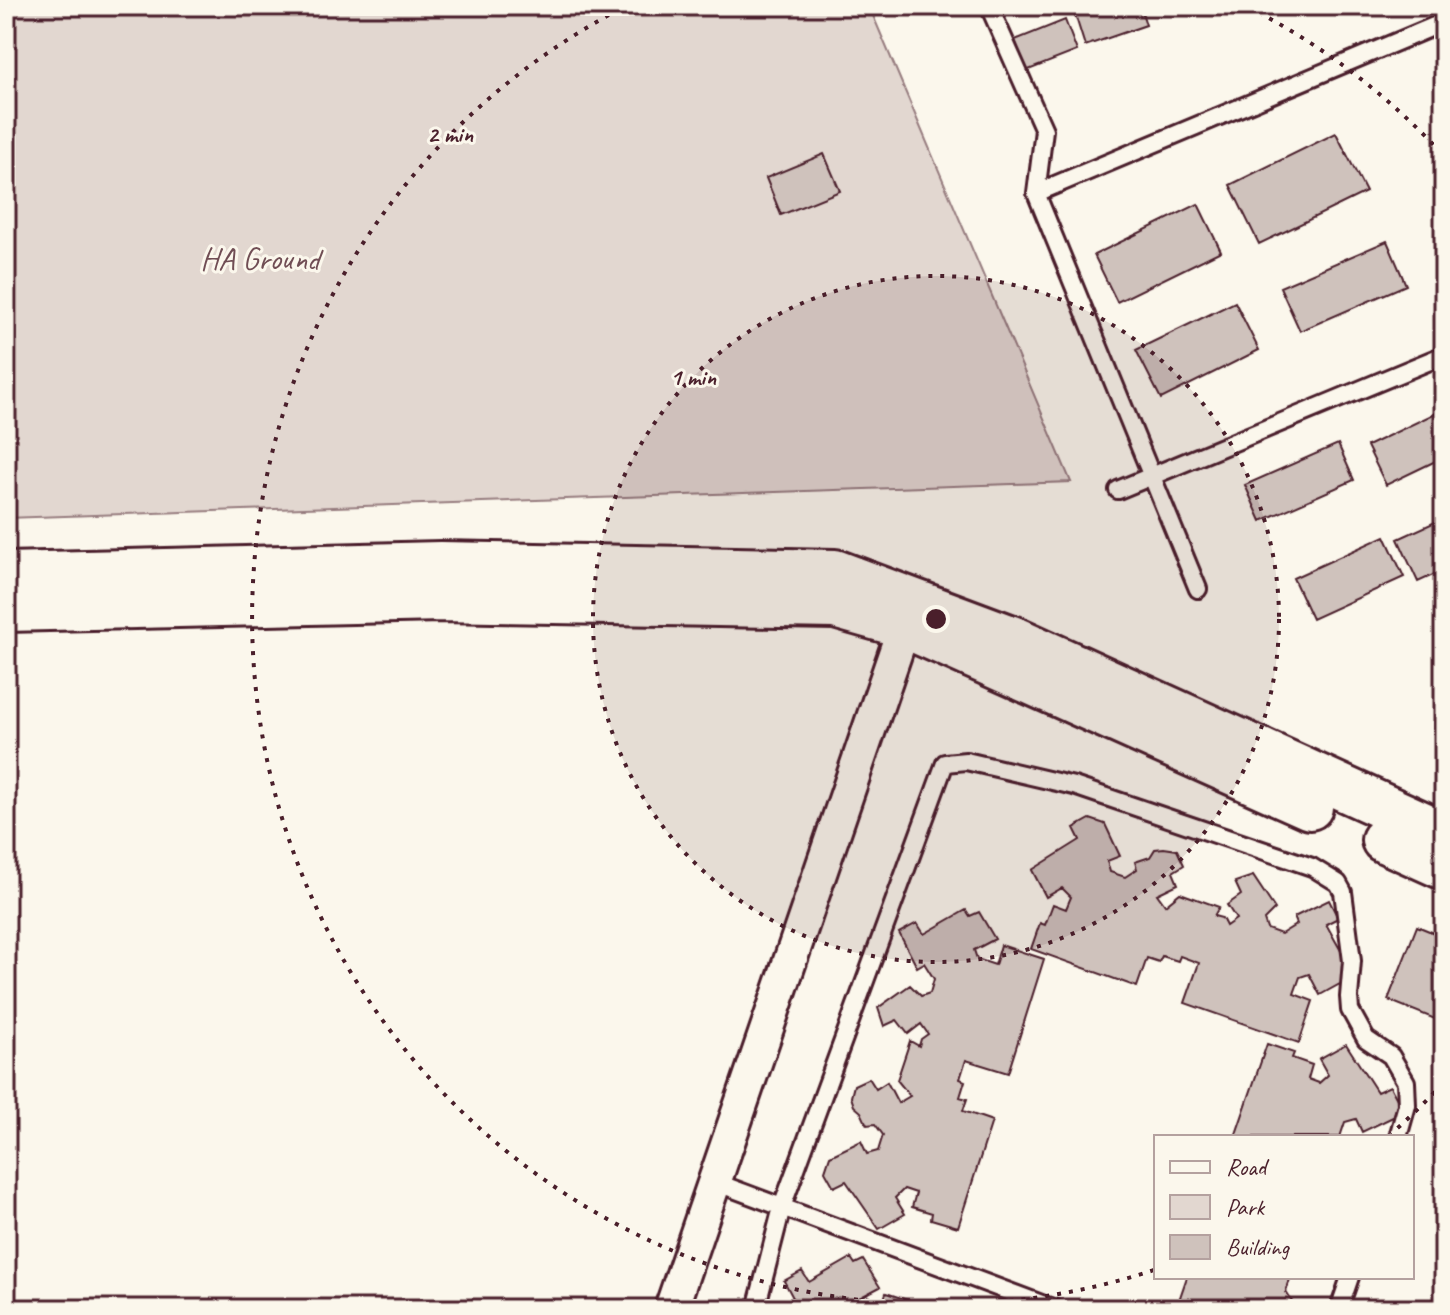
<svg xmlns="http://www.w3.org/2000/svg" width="1450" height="1315" font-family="Caveat,sans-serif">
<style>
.green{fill:#e2d7d0;stroke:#967b7e;stroke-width:2}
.building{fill:#cfc2bc;stroke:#4a1f2b;stroke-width:2}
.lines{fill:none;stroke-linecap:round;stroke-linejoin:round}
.lane-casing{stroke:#4a1f2b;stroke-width:22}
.street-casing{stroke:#4a1f2b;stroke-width:38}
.secondary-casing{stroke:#4a1f2b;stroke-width:50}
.lane{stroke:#fbf7ec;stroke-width:16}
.street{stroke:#fbf7ec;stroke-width:32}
.secondary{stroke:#fbf7ec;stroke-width:44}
.ring{fill:none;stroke:#4a1f2b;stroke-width:4;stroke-dasharray:4 8}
.labels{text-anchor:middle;stroke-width:6;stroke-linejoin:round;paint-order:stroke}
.park-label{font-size:32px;fill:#704d54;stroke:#fbf7ec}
.centre{fill:#4a1f2b;stroke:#fbf7ec;stroke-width:4}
.ring-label{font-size:24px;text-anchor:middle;font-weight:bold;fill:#4a1f2b;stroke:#fbf7ec;stroke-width:6;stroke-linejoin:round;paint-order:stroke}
</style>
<rect width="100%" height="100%" fill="#fbf7ec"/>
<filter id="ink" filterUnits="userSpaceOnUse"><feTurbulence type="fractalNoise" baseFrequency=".0125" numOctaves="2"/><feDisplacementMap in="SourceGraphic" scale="16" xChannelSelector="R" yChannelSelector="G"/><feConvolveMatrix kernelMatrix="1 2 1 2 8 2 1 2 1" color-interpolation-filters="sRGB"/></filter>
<g filter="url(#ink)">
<path class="green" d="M 6,6 L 869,6 L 1071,482 L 6,518 Z"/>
<path class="building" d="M 1079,6 L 1140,6 L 1146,25 L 1085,46 L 1073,8 Z
M 1065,20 L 1077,51 L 1026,71 L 1015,40 Z
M 1336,133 L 1366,192 L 1259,244 L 1230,185 Z
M 824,154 L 840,191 L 781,215 L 766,178 Z
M 1198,204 L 1221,251 L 1117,302 L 1094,255 Z
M 1387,241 L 1406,285 L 1300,331 L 1280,287 Z
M 1235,302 L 1259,350 L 1161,399 L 1136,350 Z
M 1444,409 L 1444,457 L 1386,485 L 1367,446 Z
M 1338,444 L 1354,480 L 1261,521 L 1245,485 Z
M 1444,518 L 1444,570 L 1418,582 L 1398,539 Z
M 1385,536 L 1404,577 L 1312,619 L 1293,578 Z
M 1090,819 L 1105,824 L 1120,856 L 1107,861 L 1110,872 L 1125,877 L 1137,869 L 1135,862 L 1150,857 L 1155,849 L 1164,848 L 1177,850 L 1184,865 L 1173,872 L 1178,884 L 1157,894 L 1165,905 L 1180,893 L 1219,907 L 1214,916 L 1222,918 L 1226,926 L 1236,919 L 1227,905 L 1241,895 L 1235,882 L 1253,876 L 1275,909 L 1264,920 L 1267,929 L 1281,934 L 1297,924 L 1294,917 L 1329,900 L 1338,918 L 1326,924 L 1350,967 L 1343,971 L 1347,980 L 1320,995 L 1309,974 L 1300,977 L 1294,994 L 1313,1001 L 1299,1043 L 1185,1003 L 1199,963 L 1180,956 L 1178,961 L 1162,956 L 1159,962 L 1147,958 L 1137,987 L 1031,949 L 1040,923 L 1045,925 L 1053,904 L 1066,909 L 1071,897 L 1062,888 L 1046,897 L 1032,870 L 1080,840 L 1074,828 Z
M 966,910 L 970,916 L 979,912 L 995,939 L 974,950 L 977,959 L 995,965 L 1001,945 L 1044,959 L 1008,1073 L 966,1060 L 960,1079 L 965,1081 L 960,1097 L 967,1099 L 963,1111 L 992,1121 L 958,1227 L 931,1219 L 932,1213 L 912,1207 L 916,1193 L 904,1189 L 895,1198 L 905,1214 L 879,1229 L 846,1181 L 834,1187 L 825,1171 L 830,1156 L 861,1141 L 867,1154 L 878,1151 L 883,1135 L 875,1124 L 867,1125 L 861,1112 L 854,1106 L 851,1097 L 854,1085 L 869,1078 L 876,1089 L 887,1082 L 898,1103 L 910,1096 L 897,1080 L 910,1041 L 919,1046 L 921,1039 L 928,1034 L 921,1024 L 908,1034 L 897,1020 L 884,1026 L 878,1008 L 910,985 L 921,996 L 930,993 L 934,979 L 924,963 L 917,967 L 899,933 L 917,923 L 924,934 Z
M 1417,926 L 1444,937 L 1444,1010 L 1440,1021 L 1388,1000 Z
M 1267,1044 L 1294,1053 L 1292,1058 L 1312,1065 L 1308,1079 L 1319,1083 L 1328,1075 L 1319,1059 L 1346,1044 L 1377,1092 L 1390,1086 L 1399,1103 L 1393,1117 L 1362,1132 L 1356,1119 L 1345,1122 L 1340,1137 L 1235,1137 Z
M 851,1258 L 855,1264 L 863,1260 L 880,1287 L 859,1298 L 862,1307 L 868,1309 L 799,1309 L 784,1281 L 802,1271 L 809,1282 Z
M 1187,1277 L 1297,1277 L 1290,1279 L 1286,1292 L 1296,1308 L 1303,1305 L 1305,1309 L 1233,1309 L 1225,1306 L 1224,1309 L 1176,1309 Z
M 886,1293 L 929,1307 L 928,1309 L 881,1309 Z"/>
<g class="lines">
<defs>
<path id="lane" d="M 989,6 L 1044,130 L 1036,193 L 1198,589
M 1036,193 L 1444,22
M 1118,490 L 1444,355
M 715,1182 L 1055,1309
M 756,1309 L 782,1207 L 945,763 L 966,761 L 1074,786 L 1312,867 L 1338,883 L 1343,892 L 1352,961 L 1349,997 L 1350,1010 L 1366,1039 L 1391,1056 L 1406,1082 L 1407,1105 L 1398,1137
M 1339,1309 L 1350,1277"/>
<path id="street" d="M 671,1309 L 912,604"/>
<path id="secondary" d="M 6,575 L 440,564 L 835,572 L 1017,640 L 1444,834
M 6,609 L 441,599 L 835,606 L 906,626 L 1310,807
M 1384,840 L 1444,867"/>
</defs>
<use href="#lane" class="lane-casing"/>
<use href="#street" class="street-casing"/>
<use href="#secondary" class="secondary-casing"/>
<use href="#lane" class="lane"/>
<use href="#street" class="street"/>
<use href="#secondary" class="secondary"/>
</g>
</g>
<circle cx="936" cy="619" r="343" fill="#4a1f2b" fill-opacity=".12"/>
<g class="ring">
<circle cx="936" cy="619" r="343"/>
<path d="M1443 1083A687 687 0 0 1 1391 1134M1154 1270A687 687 0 0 1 624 7M1248 7A687 687 0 0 1 1443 155"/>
</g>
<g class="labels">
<g class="park-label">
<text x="260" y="269">HA Ground</text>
</g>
</g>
<circle cx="936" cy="619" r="12" class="centre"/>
<g class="ring-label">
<text x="450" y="142">2 min</text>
<text x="693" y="385">1 min</text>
</g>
<rect width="1450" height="1315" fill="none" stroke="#fbf7ec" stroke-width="32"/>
<rect x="16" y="16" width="1418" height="1283" fill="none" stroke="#4a1f2b" stroke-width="3" filter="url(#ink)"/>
<rect x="1154" y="1135" width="260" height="144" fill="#fbf7ec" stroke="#b4a19f" stroke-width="2"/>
<rect x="1170" y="1161" width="40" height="12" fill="#fbf7ec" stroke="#b4a19f" stroke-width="2"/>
<text x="1226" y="1175" font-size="24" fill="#4a1f2b">Road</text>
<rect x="1170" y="1195" width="40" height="24" fill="#e2d7d0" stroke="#b4a19f" stroke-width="2"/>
<text x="1226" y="1215" font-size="24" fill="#4a1f2b">Park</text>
<rect x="1170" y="1235" width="40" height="24" fill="#cfc2bc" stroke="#b4a19f" stroke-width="2"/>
<text x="1226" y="1255" font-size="24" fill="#4a1f2b">Building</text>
</svg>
